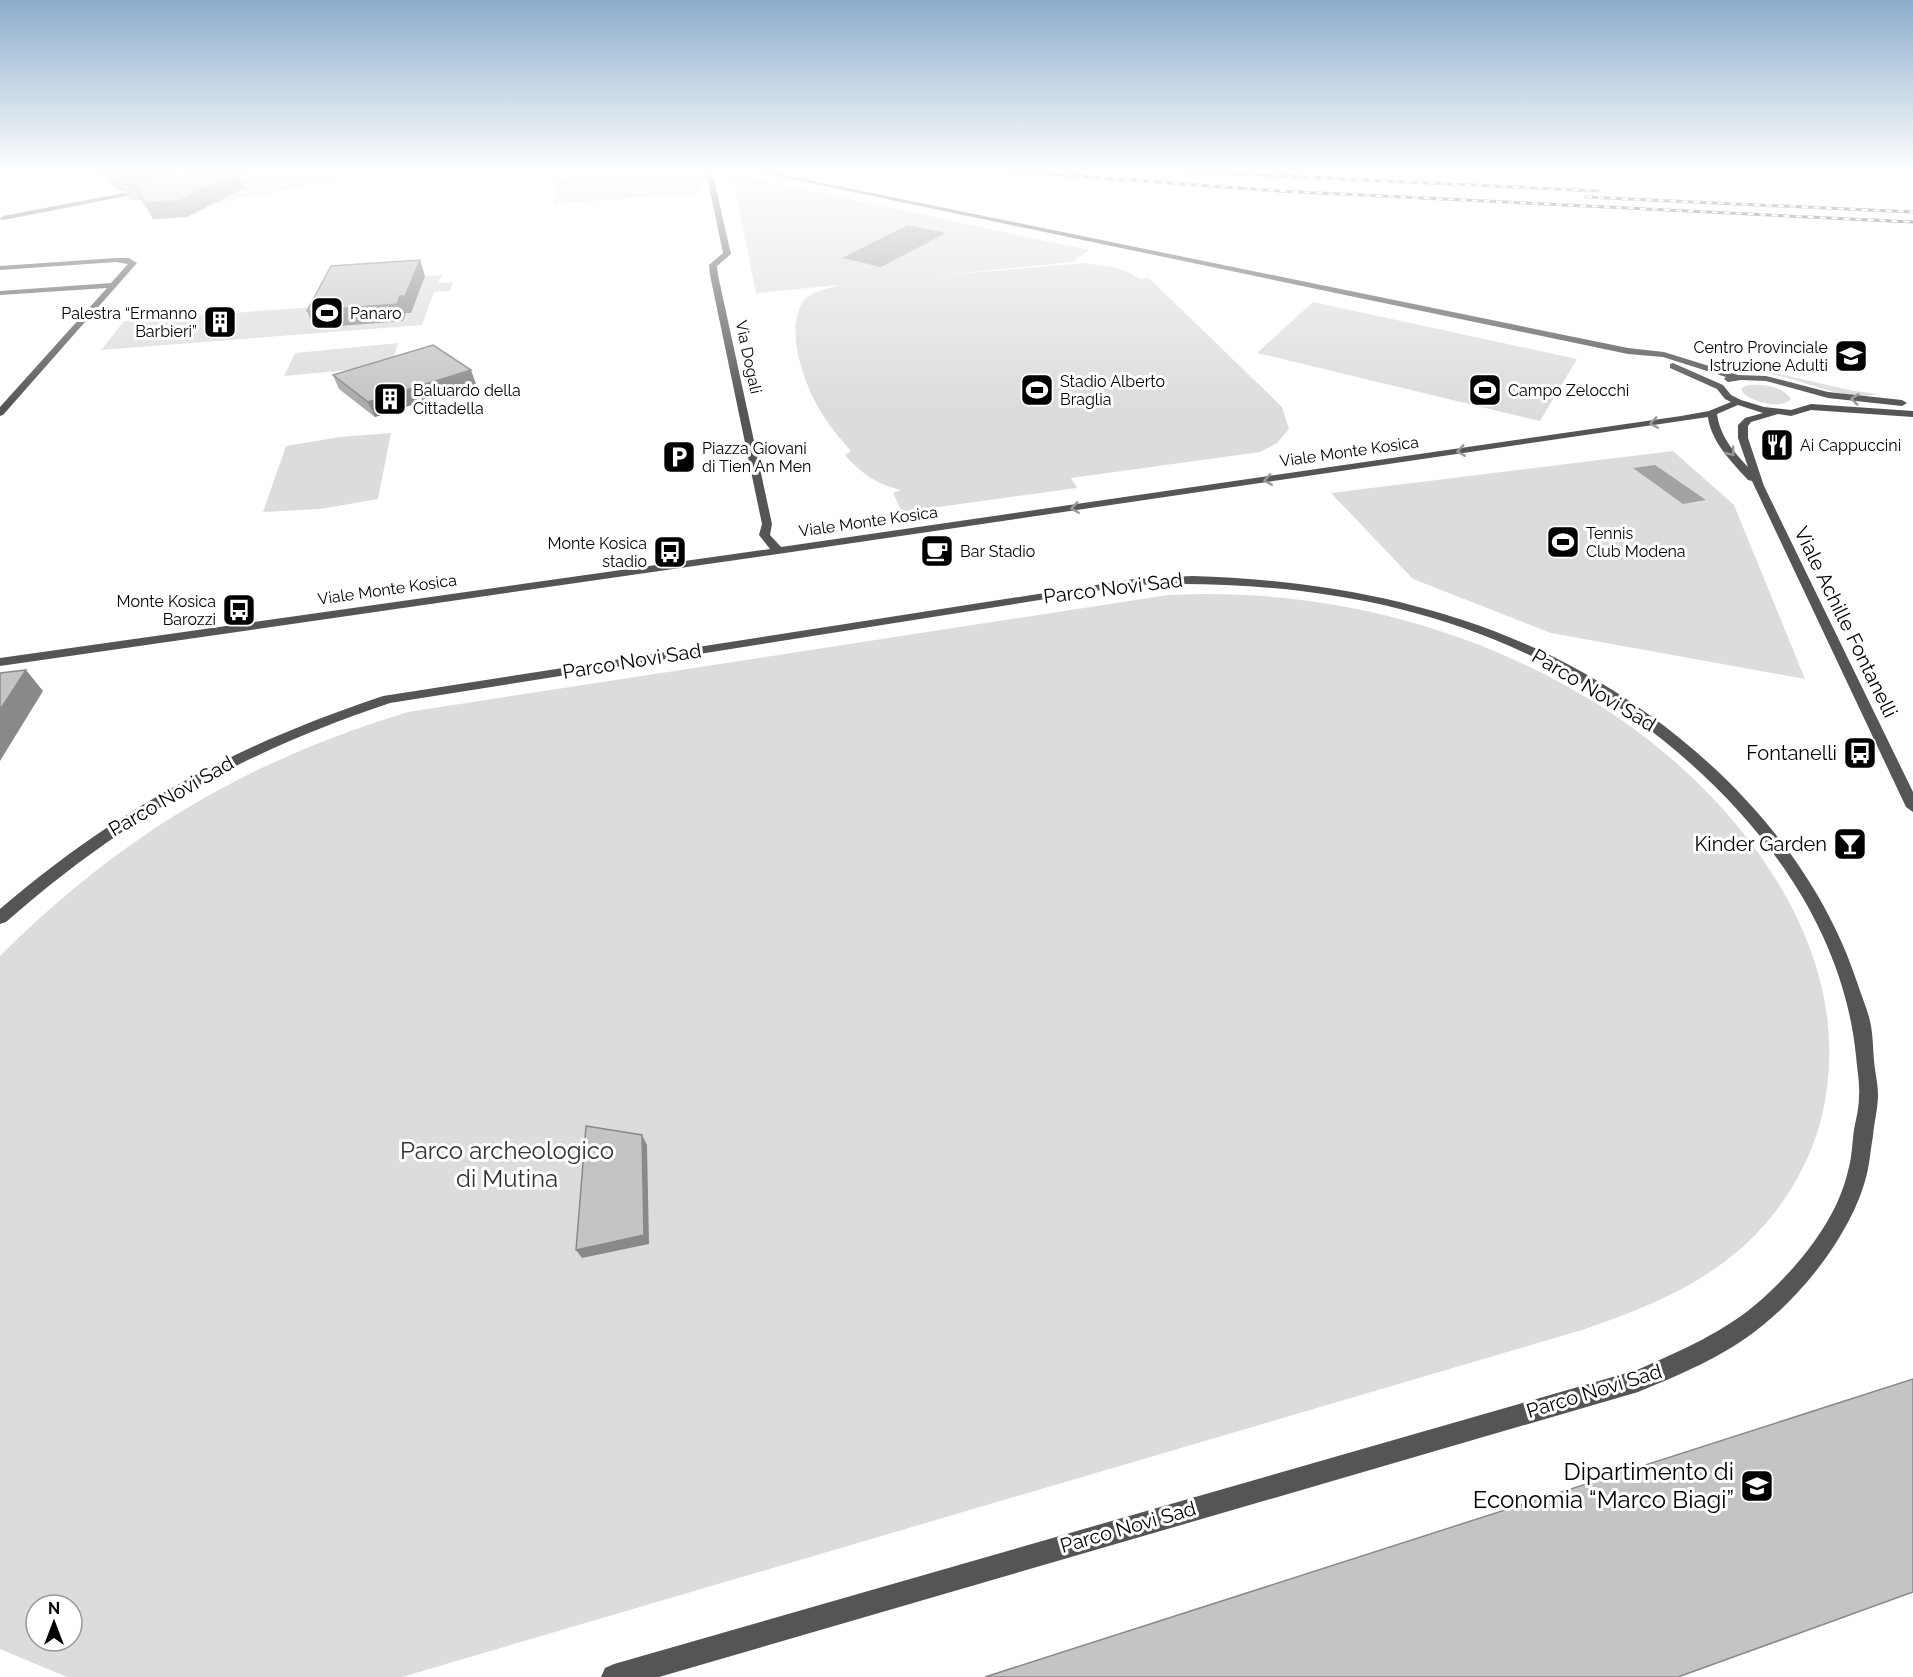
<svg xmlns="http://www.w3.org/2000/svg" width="1913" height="1677" font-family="Raleway,sans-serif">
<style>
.green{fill:#dcdcdc;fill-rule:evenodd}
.water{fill:#a3a3a3}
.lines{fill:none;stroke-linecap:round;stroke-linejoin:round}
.minor{fill:#555;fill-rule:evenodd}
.rail-casing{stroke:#000;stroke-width:3}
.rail{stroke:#fff;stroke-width:2;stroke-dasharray:6;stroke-linecap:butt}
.wall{fill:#a9a9a9}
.shaded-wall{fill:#898989}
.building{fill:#c4c4c4;stroke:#898989;stroke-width:1.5}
.oneway{stroke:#999}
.labels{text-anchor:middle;stroke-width:6;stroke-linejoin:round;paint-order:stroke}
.far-poi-label{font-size:16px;fill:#000;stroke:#fff;text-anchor:start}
.far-street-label{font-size:16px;fill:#000;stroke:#fff}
.street-label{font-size:20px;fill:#000;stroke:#fff}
.poi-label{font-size:20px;fill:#000;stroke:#fff;text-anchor:end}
.near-park-label{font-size:24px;fill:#333;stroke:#fff}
.near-poi-label{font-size:24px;fill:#000;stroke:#fff;text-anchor:end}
</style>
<rect width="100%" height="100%" fill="#fff"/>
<path class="green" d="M 266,171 L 340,171 L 345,174 L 341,179 L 207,205 L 203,183 Z
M 586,171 L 697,171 L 701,193 L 554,204 L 555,182 Z
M 732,174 L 1089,250 L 1073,262 L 936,276 L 1084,263 L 1111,267 L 1126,271 L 1140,279 L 1149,278 L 1282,407 L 1289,429 L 1277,443 L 1260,452 L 1071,478 L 1077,488 L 902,512 L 893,493 L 901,490 C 876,484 862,474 845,455 L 851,451 C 842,440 832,430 825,418 C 807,392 784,334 802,303 C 809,291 828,289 839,285 L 756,293 Z
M 442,275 L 438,283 L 453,282 L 450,291 L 434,292 L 422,325 L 101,350 L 124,321 L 325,306 L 337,283 Z
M 1313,302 L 1577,359 L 1540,421 L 1257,353 Z
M 398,343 L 391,366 L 284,376 L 295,353 Z
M 1726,362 L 1854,391 L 1878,394 C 1843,402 1806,380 1770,374 C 1754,371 1736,372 1720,367 Z
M 1748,385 C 1763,384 1783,386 1791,399 C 1780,410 1754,402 1743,393 L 1741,388 Z
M 391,433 L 378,499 L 320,509 L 263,512 L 286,446 L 340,437 Z
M 1673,451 L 1734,505 L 1805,679 L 1551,633 L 1413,579 L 1331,493 Z
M 1205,594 C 1345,594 1480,631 1599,705 C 1732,789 1862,947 1822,1115 C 1810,1167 1779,1216 1738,1251 C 1692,1290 1638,1311 1582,1330 L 402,1677 L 67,1677 L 0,1649 L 0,956 C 122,835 244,762 408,712 L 1168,595 ZM 36,1605 L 72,1605 L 72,1641 L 36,1641 Z"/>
<path class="water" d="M 908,225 L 946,233 L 881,267 L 842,258 Z
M 1655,465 L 1706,500 L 1683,504 L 1633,468 Z"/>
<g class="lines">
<path class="minor" d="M 238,171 L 250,171 L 218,179 L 215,177 Z
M 706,171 L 712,171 L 731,254 L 717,266 L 718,275 L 772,524 L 770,535 L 781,547 L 1681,416 L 1709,411 L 1731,402 L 1725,399 L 1717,389 L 1670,368 L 1670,364 L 1673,363 L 1723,385 L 1731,395 L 1741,400 L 1764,407 L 1791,410 L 1811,404 L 1913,411 L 1913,417 L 1811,410 L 1791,416 L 1778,414 L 1751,422 L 1748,426 L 1748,438 L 1764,486 L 1913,792 L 1913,812 L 1906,807 L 1752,481 L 1748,480 C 1732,462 1711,442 1708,417 L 778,554 L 0,666 L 0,658 L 770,549 L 759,535 L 762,524 L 710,275 L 709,265 L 723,253 ZM 1738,405 L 1763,413 L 1745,418 L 1738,425 L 1738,438 L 1748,467 C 1733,451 1720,436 1717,414 Z
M 753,171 L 765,171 L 1628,348 L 1664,352 L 1738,375 L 1766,376 L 1828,392 L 1902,400 L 1907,403 L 1902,406 L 1828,398 L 1766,381 L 1741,380 L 1728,382 L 1724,379 L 1726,377 L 1663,357 L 1628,354 Z
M 145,189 L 147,192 L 3,220 L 0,219 L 3,216 Z
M 116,258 L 129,258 L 137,263 L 3,415 L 0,416 L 0,407 L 107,288 L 0,295 L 0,291 L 111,283 L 128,264 L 116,262 L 0,270 L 0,266 Z
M 1192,576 C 1328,580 1464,606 1584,673 C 1704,741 1813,849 1857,982 C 1861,995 1867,1008 1870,1021 C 1873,1034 1873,1048 1874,1061 C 1875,1072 1878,1084 1878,1095 C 1878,1108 1874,1123 1873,1136 C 1871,1147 1870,1158 1868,1169 C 1856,1228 1804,1294 1758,1329 C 1723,1357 1679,1375 1638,1392 L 659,1677 L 601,1677 L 605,1668 L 614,1664 L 1637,1370 C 1680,1351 1725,1332 1761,1300 C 1798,1267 1837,1220 1848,1171 C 1852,1158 1852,1144 1854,1130 C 1856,1119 1859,1108 1859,1096 C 1860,1083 1857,1069 1856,1056 C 1840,893 1711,760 1576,680 C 1442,601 1287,579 1134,585 L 390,703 C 239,754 126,817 6,922 L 0,924 L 0,909 C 118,808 236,745 383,696 L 1134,579 Z"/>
<defs>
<path id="rail" d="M 1005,171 L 1279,191 L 1913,222
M 1177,171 L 1598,191
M 1586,197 L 1913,212"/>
</defs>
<use href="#rail" class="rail-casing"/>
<use href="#rail" class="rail"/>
</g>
<path class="wall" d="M 96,171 L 165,171 L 166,173 L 177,177 L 243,184 L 244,188 L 187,217 L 153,219 L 141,200 L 131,200 L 128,198 L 124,190 L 120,191 Z
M 333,375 L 476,384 L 375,417 L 339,389 Z"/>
<path class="shaded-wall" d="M 159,171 L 165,171 L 170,182 L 134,184 L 120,182 L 124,190 L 120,191 L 114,179 Z
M 237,171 L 244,188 L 187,217 L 153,219 L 145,203 Z
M 420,260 L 425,276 L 411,313 L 406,313 L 403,321 L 314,328 L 307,311 L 400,296 Z
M 471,370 L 476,384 L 375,417 L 368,402 Z
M 26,670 L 43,691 L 0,761 L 0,710 Z
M 642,1135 L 647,1145 L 649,1244 L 582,1258 L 576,1250 Z"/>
<path class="building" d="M 104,171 L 159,171 L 114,179 Z
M 220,171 L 237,171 L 238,173 L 179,201 L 145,203 L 134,184 L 123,185 L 120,182 L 171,172 L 177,177 Z
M 420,260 L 405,296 L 400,296 L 397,304 L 307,311 L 331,266 Z
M 433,345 L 471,370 L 368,402 L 333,375 Z
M 26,670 L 0,710 L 0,673 Z
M 586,1126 L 642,1135 L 644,1235 L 576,1250 Z
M 1913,1379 L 1913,1592 L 1678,1677 L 985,1677 Z"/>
<defs><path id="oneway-chevron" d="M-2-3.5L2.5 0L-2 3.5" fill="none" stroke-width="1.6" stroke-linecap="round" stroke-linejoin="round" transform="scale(1.5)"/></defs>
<g class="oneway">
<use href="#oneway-chevron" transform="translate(1855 399) rotate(-173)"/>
<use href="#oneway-chevron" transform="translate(1654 423) rotate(172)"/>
<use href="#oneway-chevron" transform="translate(1461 451) rotate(172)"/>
<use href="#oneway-chevron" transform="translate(1731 452) rotate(51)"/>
<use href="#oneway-chevron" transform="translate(1268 480) rotate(172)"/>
<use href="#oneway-chevron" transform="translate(1075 508) rotate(172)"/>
</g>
<linearGradient id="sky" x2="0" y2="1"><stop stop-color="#8cadcc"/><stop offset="0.42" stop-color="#fff"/><stop offset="1" stop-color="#fff" stop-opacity="0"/></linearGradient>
<rect width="1913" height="406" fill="url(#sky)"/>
<defs>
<symbol id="stadium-square" viewBox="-11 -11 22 22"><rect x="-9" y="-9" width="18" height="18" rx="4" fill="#000" stroke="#fff"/><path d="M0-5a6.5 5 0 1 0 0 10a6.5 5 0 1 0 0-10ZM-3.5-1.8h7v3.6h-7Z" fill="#fff"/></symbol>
<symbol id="building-square" viewBox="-11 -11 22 22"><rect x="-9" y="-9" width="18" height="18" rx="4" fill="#000" stroke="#fff"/><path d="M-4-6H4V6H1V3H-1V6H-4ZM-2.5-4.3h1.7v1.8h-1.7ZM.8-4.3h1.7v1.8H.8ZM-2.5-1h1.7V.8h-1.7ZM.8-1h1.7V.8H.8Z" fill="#fff"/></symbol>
<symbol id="school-square" viewBox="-11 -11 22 22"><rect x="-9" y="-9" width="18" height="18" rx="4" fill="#000" stroke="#fff"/><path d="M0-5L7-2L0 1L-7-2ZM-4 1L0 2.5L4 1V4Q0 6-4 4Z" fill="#fff"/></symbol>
<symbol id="restaurant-square" viewBox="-11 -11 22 22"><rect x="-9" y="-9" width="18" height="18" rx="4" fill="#000" stroke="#fff"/><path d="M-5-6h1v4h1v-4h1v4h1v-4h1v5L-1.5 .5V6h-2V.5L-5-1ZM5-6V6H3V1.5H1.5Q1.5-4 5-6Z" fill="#fff"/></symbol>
<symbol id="parking-square" viewBox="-11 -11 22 22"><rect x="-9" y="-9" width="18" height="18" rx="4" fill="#000" stroke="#fff"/><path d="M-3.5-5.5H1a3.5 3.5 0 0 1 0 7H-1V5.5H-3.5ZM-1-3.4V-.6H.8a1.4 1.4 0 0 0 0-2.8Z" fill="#fff"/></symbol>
<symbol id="cafe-square" viewBox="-11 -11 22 22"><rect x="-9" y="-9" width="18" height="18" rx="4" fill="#000" stroke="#fff"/><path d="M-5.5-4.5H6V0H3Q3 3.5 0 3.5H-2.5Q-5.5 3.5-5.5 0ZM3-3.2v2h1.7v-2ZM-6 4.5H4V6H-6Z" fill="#fff"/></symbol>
<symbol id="bus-square" viewBox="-11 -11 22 22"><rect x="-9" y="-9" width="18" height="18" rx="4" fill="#000" stroke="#fff"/><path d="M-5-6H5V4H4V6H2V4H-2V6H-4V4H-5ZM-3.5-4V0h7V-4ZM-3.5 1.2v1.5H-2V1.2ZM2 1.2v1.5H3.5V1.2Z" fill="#fff"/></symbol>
<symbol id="bar-square" viewBox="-11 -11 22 22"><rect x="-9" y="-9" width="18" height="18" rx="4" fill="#000" stroke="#fff"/><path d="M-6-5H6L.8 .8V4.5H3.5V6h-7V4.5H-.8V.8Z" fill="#fff"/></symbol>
<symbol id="university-square" viewBox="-11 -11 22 22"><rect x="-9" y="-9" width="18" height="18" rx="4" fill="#000" stroke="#fff"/><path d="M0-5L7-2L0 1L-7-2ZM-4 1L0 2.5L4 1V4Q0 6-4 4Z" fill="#fff"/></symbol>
</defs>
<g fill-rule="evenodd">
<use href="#stadium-square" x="308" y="294" width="38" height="38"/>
<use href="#building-square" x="201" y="303" width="38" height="38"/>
<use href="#school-square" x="1832" y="337" width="38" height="38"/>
<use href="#stadium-square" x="1018" y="371" width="38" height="38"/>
<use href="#stadium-square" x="1466" y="371" width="38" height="38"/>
<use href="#building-square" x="371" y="380" width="38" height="38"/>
<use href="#restaurant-square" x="1758" y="426" width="38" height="38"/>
<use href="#parking-square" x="660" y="438" width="38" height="38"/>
<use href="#stadium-square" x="1544" y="523" width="38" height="38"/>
<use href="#cafe-square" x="918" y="532" width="38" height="38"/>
<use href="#bus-square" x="651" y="533" width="38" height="38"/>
<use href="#bus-square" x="220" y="591" width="38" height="38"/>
<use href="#bus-square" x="1841" y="734" width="38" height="38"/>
<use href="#bar-square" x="1831" y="825" width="38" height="38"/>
<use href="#university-square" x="1738" y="1467" width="38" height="38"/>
</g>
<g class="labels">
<g class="far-poi-label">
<text x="197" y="319" text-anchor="end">Palestra “Ermanno<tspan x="197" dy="18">Barbieri”</tspan></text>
<text x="350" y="319">Panaro</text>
<text x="1828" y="353" text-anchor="end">Centro Provinciale<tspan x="1828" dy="18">Istruzione Adulti</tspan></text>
<text x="1060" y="387">Stadio Alberto<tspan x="1060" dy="18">Braglia</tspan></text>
<text x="413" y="396">Baluardo della<tspan x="413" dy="18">Cittadella</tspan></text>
<text x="1508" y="396">Campo Zelocchi</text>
<text x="1800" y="451">Ai Cappuccini</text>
<text x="702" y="454">Piazza Giovani<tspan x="702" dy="18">di Tien An Men</tspan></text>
<text x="1586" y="539">Tennis<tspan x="1586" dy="18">Club Modena</tspan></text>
<text x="647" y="549" text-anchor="end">Monte Kosica<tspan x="647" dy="18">stadio</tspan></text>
<text x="960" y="557">Bar Stadio</text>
<text x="216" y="607" text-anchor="end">Monte Kosica<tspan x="216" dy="18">Barozzi</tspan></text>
</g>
<g class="far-street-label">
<text transform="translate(749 357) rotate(78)" y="6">Via Dogali</text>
<text transform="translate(1349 451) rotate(-8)" y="6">Viale Monte Kosica</text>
<text transform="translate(868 521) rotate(-8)" y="6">Viale Monte Kosica</text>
<text transform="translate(387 589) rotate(-8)" y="6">Viale Monte Kosica</text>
</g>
<g class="street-label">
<text transform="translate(1113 588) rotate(-7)" y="7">Parco Novi Sad</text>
<text transform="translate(1846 622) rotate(64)" y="7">Viale Achille Fontanelli</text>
<text transform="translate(632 661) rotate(-9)" y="7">Parco Novi Sad</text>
<text transform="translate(1594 690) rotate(31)" y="7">Parco Novi Sad</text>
<text transform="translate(171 796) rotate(-30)" y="7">Parco Novi Sad</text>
<text transform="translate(1594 1391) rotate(-17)" y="7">Parco Novi Sad</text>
<text transform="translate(1128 1527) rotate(-16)" y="7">Parco Novi Sad</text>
</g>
<g class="poi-label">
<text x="1837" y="760">Fontanelli</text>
<text x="1827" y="851">Kinder Garden</text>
</g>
<g class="near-park-label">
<text x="507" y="1159">Parco archeologico<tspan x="507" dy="28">di Mutina</tspan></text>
</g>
<g class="near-poi-label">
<text x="1734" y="1480">Dipartimento di<tspan x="1734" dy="28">Economia “Marco Biagi”</tspan></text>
</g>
</g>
<g transform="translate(54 1623)"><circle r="28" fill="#ffffff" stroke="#999999" stroke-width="1.5"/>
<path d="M0-4.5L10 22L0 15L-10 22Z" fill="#000000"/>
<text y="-9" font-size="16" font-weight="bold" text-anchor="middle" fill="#000000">N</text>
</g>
</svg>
